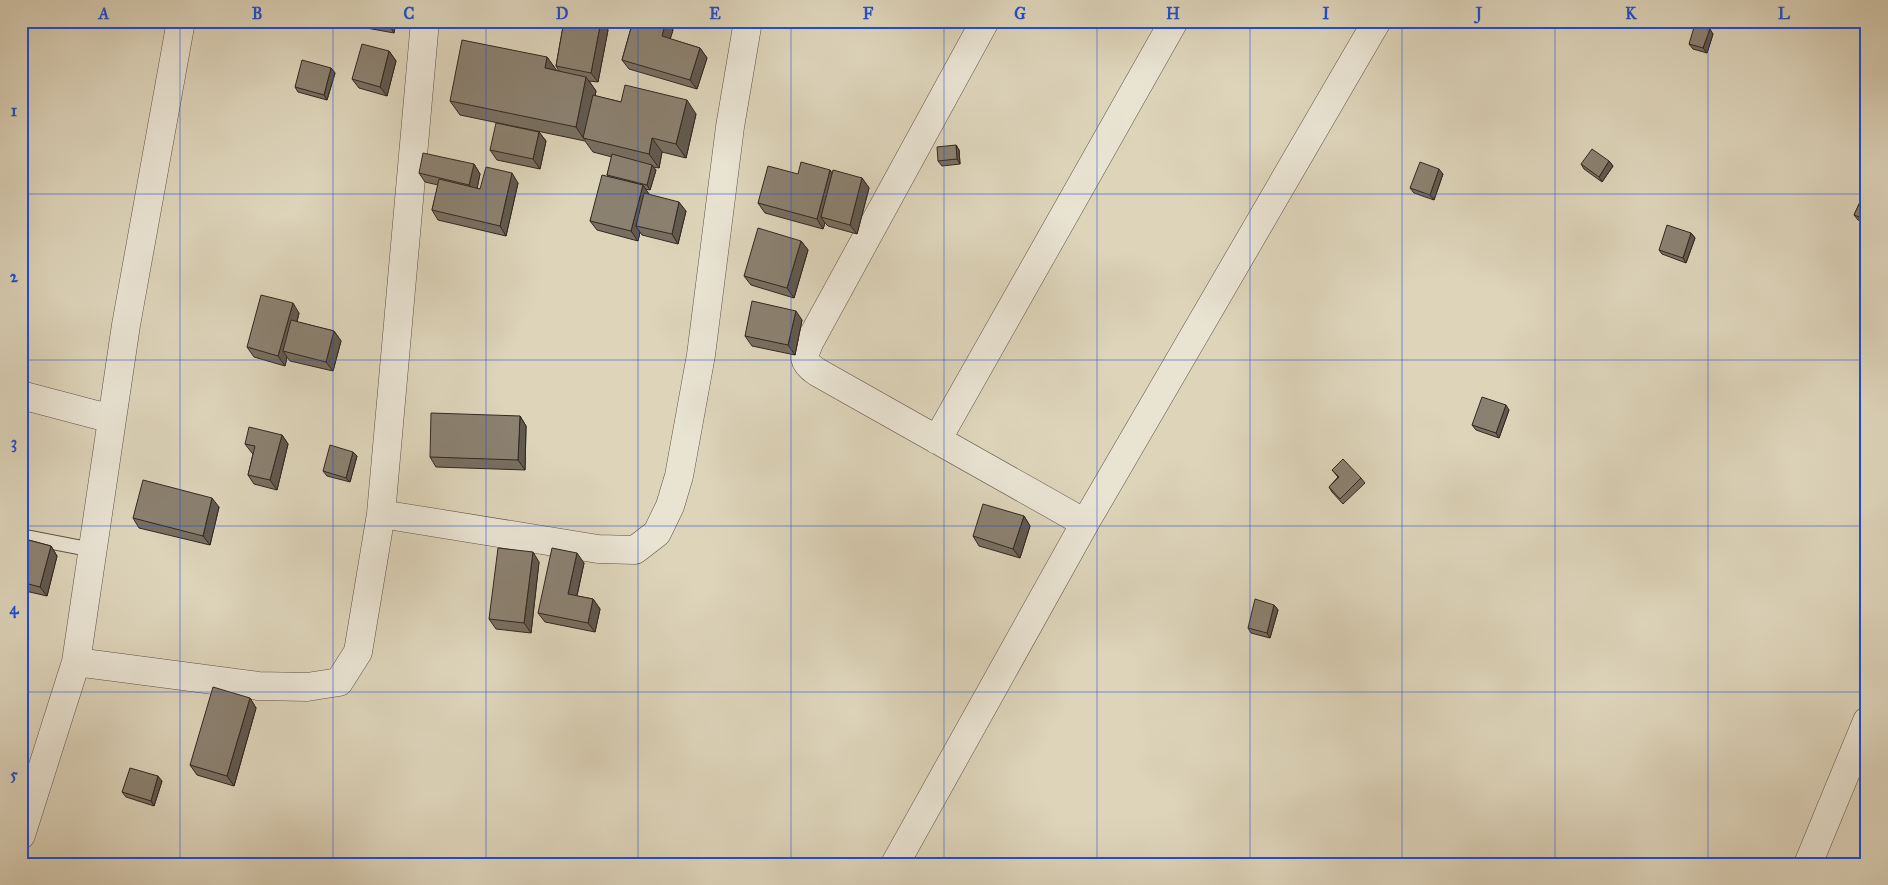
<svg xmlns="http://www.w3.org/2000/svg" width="1888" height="885" font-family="'IM FELL Great Primer',serif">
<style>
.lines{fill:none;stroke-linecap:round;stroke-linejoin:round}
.lane-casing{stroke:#5e5246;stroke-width:16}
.street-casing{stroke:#5e5246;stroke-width:29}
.lane{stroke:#e9e3d2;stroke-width:14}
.street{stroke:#e9e3d2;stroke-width:28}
.wall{fill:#786f60;stroke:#332720}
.shaded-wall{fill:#615a4e;stroke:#332720}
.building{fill:#8b8170;stroke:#332720}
.grid{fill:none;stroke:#1d4ed8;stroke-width:1;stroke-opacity:0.55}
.neatline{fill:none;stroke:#1d4ed8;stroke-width:2}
.grid-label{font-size:16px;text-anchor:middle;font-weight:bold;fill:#1d4ed8}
</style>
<rect width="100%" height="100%" fill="#ddd4ba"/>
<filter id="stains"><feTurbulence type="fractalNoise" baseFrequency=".004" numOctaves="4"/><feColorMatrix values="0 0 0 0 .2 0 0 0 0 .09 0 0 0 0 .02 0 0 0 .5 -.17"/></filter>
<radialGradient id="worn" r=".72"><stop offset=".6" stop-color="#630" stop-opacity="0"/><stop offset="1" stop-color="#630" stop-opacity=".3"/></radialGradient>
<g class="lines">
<defs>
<path id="lane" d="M 21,536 L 93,550"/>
<path id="street" d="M 985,21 L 810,341 C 803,357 802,362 817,372 L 1085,523
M 21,395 L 112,419
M 937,440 L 1174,21
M 381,514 L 598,549 L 635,550 L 657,533 L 670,506 L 679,476 L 701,355 L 730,127 L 748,21
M 76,662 L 258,686 L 307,687 L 339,682 L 358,652 L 381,514 L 425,21
M 21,835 L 76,662 L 126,325 L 181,21
M 895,864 L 1085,523 L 1377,21
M 1808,864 L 1867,721"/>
</defs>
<use href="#lane" class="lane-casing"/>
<use href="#street" class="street-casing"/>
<use href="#lane" class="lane"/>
<use href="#street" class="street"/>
</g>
<path class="wall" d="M 328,21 L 396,21 L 394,33 Z
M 564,21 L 602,21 L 608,30 L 598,82 L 589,81 L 596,91 L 595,96 L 621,102 L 696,114 L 686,158 L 662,152 L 659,168 L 653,167 L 656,170 L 650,190 L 645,189 L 649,194 L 686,211 L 678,244 L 642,235 L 640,232 L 638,241 L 597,230 L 590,221 L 608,176 L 607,175 L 612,157 L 593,152 L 585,141 L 460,115 L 450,101 L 547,57 L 557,71 L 559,71 L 556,66 Z
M 633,21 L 667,21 L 673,30 L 670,39 L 700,48 L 707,58 L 697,89 L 629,69 L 622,60 Z
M 1713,34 L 1707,53 L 1693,49 L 1689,44 Z
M 389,51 L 396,61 L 387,96 L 359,88 L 352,79 Z
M 331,68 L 335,73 L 327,100 L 298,92 L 295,87 Z
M 539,132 L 546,141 L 540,169 L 497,160 L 490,150 Z
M 956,145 L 959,150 L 960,164 L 942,166 L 938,161 Z
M 1609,161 L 1613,166 L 1602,182 L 1584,169 L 1581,164 Z
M 474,164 L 480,174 L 477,188 L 480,189 L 518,183 L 506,236 L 438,220 L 432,210 L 438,185 L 425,182 L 419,173 Z
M 830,170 L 832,174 L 862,178 L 869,188 L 857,234 L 828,226 L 825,223 L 823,229 L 765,213 L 758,203 L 798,174 Z
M 1443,174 L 1434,200 L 1414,193 L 1410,188 Z
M 1867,187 L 1867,224 L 1858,220 L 1854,215 Z
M 1691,233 L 1695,238 L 1686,263 L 1662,254 L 1659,250 Z
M 801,241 L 808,250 L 794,298 L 751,285 L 744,276 Z
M 299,313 L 297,322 L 334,331 L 341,341 L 333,371 L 290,361 L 287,357 L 285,366 L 254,357 L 247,347 Z
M 802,320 L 795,355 L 752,346 L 745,336 Z
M 1509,410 L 1499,438 L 1476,430 L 1472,425 Z
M 520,416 L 526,426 L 525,470 L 436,467 L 430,457 Z
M 282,435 L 288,444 L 277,490 L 254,484 L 248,475 L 253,454 L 252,453 L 245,444 Z
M 357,456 L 350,482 L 327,476 L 323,471 Z
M 1332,470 L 1361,478 L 1365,483 L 1343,504 L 1332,492 L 1329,487 L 1338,477 Z
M 219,507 L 210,545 L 139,528 L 133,518 Z
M 1024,516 L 1030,526 L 1020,558 L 979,546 L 973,536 Z
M 21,538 L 51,546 L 57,556 L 47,596 L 21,590 Z
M 539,562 L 531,633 L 496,629 L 489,619 Z
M 584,563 L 577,596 L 593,599 L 600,609 L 595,632 L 545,622 L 538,613 Z
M 1274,605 L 1278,610 L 1270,638 L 1251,633 L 1248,628 Z
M 250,698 L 256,708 L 234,786 L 197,775 L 190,765 Z
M 162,781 L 154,806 L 126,797 L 122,792 Z"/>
<path class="shaded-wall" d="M 388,21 L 396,21 L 394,33 L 388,23 Z
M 601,21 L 602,21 L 608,30 L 598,82 L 591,73 Z
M 666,21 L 667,21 L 673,30 L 668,46 L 662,36 Z
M 1710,29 L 1713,34 L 1707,53 L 1703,48 Z
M 700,48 L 707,58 L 697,89 L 690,80 Z
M 389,51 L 396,61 L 387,96 L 380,87 Z
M 547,57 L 557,71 L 545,68 Z
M 331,68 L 335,73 L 327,100 L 324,95 Z
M 586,77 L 596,91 L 586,139 L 584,139 L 576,127 Z
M 687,100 L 696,114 L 686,158 L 676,144 Z
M 539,132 L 546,141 L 540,169 L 533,159 Z
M 652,138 L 662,152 L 659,168 L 649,154 Z
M 956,145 L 959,150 L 960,164 L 957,159 Z
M 1609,161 L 1613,166 L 1602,182 L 1599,177 Z
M 474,164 L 480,174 L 476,194 L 469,185 Z
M 652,165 L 656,170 L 650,190 L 647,185 Z
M 1439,169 L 1443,174 L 1434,200 L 1430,195 Z
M 830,170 L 837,180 L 821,217 L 825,223 L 823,229 L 817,219 Z
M 512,173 L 518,183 L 506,236 L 500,226 Z
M 862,178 L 869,188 L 857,234 L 850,225 Z
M 643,185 L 649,194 L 636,226 L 640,232 L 638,241 L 631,231 Z
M 679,202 L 686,211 L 678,244 L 672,234 Z
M 1691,233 L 1695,238 L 1686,263 L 1683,258 Z
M 801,241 L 808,250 L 794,298 L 787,288 Z
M 293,303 L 299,313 L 289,352 L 283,351 L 287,357 L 285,366 L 278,356 Z
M 796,311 L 802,320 L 795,355 L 788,345 Z
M 334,331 L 341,341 L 333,371 L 326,362 Z
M 1506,405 L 1509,410 L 1499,438 L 1496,433 Z
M 520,416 L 526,426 L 525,470 L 518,460 Z
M 282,435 L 288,444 L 277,490 L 270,480 Z
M 353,452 L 357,456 L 350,482 L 346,478 Z
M 212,498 L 219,507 L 210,545 L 203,536 Z
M 1024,516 L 1030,526 L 1020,558 L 1013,549 Z
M 51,546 L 57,556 L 47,596 L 40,587 Z
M 533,552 L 539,562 L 531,633 L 524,623 Z
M 577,553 L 584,563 L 575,604 L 568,594 Z
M 593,599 L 600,609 L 595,632 L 588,623 Z
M 1274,605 L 1278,610 L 1270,638 L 1267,633 Z
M 250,698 L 256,708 L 234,786 L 227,776 Z
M 158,776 L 162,781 L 154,806 L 151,801 Z"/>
<path class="building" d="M 376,21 L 388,21 L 388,23 Z
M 564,21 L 601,21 L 591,73 L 556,66 Z
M 633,21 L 666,21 L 662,36 L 700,48 L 690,80 L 622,60 Z
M 1695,24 L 1710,29 L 1703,48 L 1689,44 Z
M 462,40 L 547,57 L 545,68 L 586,77 L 576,127 L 450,101 Z
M 362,44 L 389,51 L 380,87 L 352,79 Z
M 302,60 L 331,68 L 324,95 L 295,87 Z
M 625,85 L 687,100 L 676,144 L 652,138 L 649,154 L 583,138 L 593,95 L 621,102 Z
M 496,123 L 539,132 L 533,159 L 490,150 Z
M 956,145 L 957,159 L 938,161 L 937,147 Z
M 1592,149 L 1609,161 L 1599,177 L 1581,164 Z
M 423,153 L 474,164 L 469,185 L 419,173 Z
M 612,154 L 652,165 L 647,185 L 607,175 Z
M 801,162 L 830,170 L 817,219 L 758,203 L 768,166 L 798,174 Z
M 1420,162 L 1439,169 L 1430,195 L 1410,188 Z
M 486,167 L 512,173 L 500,226 L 432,210 L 439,179 L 480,189 Z
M 833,170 L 862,178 L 850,225 L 821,217 Z
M 602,175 L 643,185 L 631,231 L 590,221 Z
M 1867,187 L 1867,220 L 1854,215 Z
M 644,193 L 679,202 L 672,234 L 636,226 Z
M 1667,225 L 1691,233 L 1683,258 L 1659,250 Z
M 758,228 L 801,241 L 787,288 L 744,276 Z
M 261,295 L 293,303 L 278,356 L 247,347 Z
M 752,301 L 796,311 L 788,345 L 745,336 Z
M 291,320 L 334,331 L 326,362 L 283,351 Z
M 1482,397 L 1506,405 L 1496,433 L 1472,425 Z
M 431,413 L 520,416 L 518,460 L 430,457 Z
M 249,427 L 282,435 L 270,480 L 248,475 L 255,446 L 245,444 Z
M 330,445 L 353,452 L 346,478 L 323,471 Z
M 1343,459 L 1361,478 L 1340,499 L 1329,487 L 1339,477 L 1332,470 Z
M 143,480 L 212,498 L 203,536 L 133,518 Z
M 983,504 L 1024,516 L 1013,549 L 973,536 Z
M 21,538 L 51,546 L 40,587 L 21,582 Z
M 498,548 L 533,552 L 524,623 L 489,619 Z
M 552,548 L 577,553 L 568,594 L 593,599 L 588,623 L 538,613 Z
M 1255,599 L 1274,605 L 1267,633 L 1248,628 Z
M 213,687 L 250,698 L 227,776 L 190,765 Z
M 130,768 L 158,776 L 151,801 L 122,792 Z"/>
<path class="grid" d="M 180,21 L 180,864M 333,21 L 333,864M 486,21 L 486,864M 638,21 L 638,864M 791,21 L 791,864M 944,21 L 944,864M 1097,21 L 1097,864M 1250,21 L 1250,864M 1402,21 L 1402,864M 1555,21 L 1555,864M 1708,21 L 1708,864M 21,194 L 1867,194M 21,360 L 1867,360M 21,526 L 1867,526M 21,692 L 1867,692"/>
<rect width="1888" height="885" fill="none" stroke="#ddd4ba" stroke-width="55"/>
<rect x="28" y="28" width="1832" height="830" class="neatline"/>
<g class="grid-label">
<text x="104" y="19">A</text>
<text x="257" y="19">B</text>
<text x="409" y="19">C</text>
<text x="562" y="19">D</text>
<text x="715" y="19">E</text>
<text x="868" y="19">F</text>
<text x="1020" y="19">G</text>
<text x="1173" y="19">H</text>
<text x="1326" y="19">I</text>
<text x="1479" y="19">J</text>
<text x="1631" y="19">K</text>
<text x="1784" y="19">L</text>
<text x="14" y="116">1</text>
<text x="14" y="282">2</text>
<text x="14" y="448">3</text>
<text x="14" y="614">4</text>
<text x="14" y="780">5</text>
</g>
<rect width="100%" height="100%" filter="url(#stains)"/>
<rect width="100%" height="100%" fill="url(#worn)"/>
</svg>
